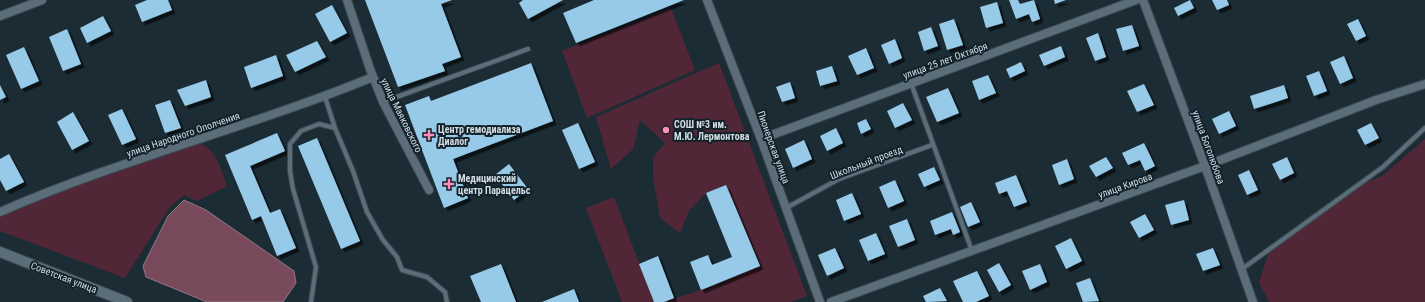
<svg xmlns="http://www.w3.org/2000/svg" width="1425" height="302" font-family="'Roboto Condensed',sans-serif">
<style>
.green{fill:#512738}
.water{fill:#794a5b;stroke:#947684}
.building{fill:#96cae8;filter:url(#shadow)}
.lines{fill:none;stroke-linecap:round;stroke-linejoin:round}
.lane-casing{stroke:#3a4850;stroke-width:6}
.street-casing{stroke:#3a4850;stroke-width:10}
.secondary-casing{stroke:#3a4850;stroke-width:12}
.lane{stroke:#5b6d78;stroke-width:4}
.street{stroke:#5b6d78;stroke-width:8}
.secondary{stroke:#5b6d78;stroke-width:10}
.poi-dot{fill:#ff8eba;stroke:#12222b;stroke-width:1.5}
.labels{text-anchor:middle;stroke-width:4;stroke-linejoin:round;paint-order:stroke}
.street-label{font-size:10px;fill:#d2dce2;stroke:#12222b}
.poi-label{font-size:10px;font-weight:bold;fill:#d2dce2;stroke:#12222b;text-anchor:start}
</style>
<defs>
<filter id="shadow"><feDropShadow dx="3.5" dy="3.5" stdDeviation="0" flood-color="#0009"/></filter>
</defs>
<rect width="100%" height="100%" fill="#1c2c35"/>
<path class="green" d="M 671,8 L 695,70 L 587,118 L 562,51 Z
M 719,63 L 807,296 L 791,302 L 664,302 L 701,290 L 760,266 L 726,185 L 706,193 L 689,211 L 680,233 L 660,218 L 653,177 L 653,157 L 665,143 L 640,120 L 633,149 L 611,169 L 596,117 Z
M 1425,139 L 1425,302 L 1269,302 L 1259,283 L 1269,251 L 1353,188 L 1382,176 Z
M 197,142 C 217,149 220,167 227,186 L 197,201 L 184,195 L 169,208 L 125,278 L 0,231 L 0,214 Z
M 614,197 L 654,302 L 622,302 L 586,208 Z"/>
<path class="water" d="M 184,200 L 206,210 L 294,271 L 296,283 L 283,302 L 207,302 L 146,277 L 143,266 L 168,216 Z"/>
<path class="building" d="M 147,0 L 168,0 L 172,10 L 142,22 L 135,5 Z
M 365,0 L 452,0 L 441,4 L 461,57 L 442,64 L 445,71 L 398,87 Z
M 523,0 L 563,0 L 528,19 L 519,3 Z
M 594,0 L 684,0 L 576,43 L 563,13 Z
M 1009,0 L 1018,0 L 1020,4 L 1034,0 L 1040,19 L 1032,22 L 1029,14 L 1016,19 Z
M 1054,0 L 1066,0 L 1055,4 Z
M 1190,0 L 1194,8 L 1178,16 L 1174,8 Z
M 1212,0 L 1227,0 L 1229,5 L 1217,10 Z
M 997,2 L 1003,23 L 986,28 L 980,7 Z
M 332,5 L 347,33 L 330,42 L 315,14 Z
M 103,16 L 111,31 L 87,43 L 80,28 Z
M 954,19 L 963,45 L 947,50 L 939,24 Z
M 1358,19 L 1366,36 L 1356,41 L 1347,24 Z
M 1132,25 L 1139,46 L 1123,51 L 1116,29 Z
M 931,27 L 938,46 L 924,51 L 918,32 Z
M 67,29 L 81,64 L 63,71 L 49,37 Z
M 1098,33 L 1106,57 L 1095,61 L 1086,38 Z
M 895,39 L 902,58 L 889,64 L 881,45 Z
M 317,41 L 326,57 L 295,72 L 286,55 Z
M 1061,46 L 1065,57 L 1044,66 L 1039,55 Z
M 24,47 L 39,81 L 21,89 L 6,55 Z
M 866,48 L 874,68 L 857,75 L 848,56 Z
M 276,55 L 283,76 L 251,88 L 244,67 Z
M 1344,56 L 1353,78 L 1340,84 L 1330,62 Z
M 1021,62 L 1025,71 L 1010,78 L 1006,69 Z
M 531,63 L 553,121 L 453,159 L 468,198 L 444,208 L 405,105 L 429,96 L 431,101 Z
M 832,66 L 837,81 L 820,86 L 816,71 Z
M 1319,71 L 1327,91 L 1314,96 L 1306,76 Z
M 988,75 L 996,93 L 979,100 L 972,81 Z
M 206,80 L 211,97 L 185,106 L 177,90 Z
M 790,82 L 795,98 L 782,102 L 776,87 Z
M 1144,84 L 1154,105 L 1137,112 L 1127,91 Z
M 0,85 L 6,97 L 0,100 Z
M 1284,85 L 1288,98 L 1254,109 L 1250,96 Z
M 948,88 L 959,113 L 937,122 L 926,97 Z
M 170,100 L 181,128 L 165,133 L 155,105 Z
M 903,103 L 912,120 L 895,128 L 887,111 Z
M 122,109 L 136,139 L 122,145 L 108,115 Z
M 1229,111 L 1236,126 L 1219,134 L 1212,119 Z
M 73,112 L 89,141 L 72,150 L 57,122 Z
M 866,119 L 871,129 L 861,134 L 857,123 Z
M 578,123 L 595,162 L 579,169 L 562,130 Z
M 1371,123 L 1379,138 L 1365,145 L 1357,130 Z
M 836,128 L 843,143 L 827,151 L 820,136 Z
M 277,133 L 285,151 L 250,166 L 270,213 L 280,209 L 296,248 L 277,256 L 261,216 L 252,220 L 225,155 Z
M 317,138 L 360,241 L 341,249 L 298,146 Z
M 804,140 L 812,159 L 793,168 L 785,149 Z
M 1144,143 L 1155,166 L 1145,171 L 1140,160 L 1128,165 L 1122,153 Z
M 9,154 L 24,182 L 6,191 L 0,180 L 0,159 Z
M 1106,157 L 1113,168 L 1096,177 L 1089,166 Z
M 1287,157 L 1294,173 L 1280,180 L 1272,164 Z
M 1067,159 L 1074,179 L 1059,185 L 1052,165 Z
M 509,164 L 528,189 L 514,200 L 495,175 Z
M 934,167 L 940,180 L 924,187 L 918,174 Z
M 1249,170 L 1258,190 L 1247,195 L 1238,175 Z
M 1016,175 L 1027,202 L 1014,207 L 1007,191 L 999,194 L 995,183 Z
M 895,180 L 904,201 L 888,208 L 879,187 Z
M 726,185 L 760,266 L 701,290 L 690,262 L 708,255 L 712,265 L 732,257 L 706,193 Z
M 852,193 L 861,214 L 844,221 L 836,200 Z
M 1184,200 L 1189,220 L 1171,225 L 1165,205 Z
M 971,202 L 980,222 L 968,227 L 960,207 Z
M 952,212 L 960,232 L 953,235 L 951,229 L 935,235 L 930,221 Z
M 1145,214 L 1154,230 L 1139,238 L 1130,222 Z
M 907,219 L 915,240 L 898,247 L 889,226 Z
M 876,233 L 885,254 L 868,261 L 859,240 Z
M 1071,238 L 1082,261 L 1066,269 L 1055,246 Z
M 835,248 L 844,268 L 827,276 L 818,255 Z
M 1213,248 L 1220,265 L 1203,271 L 1196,254 Z
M 658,256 L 674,298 L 664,302 L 654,302 L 639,264 Z
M 999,263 L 1011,285 L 999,292 L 987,270 Z
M 501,264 L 516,302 L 481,302 L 470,276 Z
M 1040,264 L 1047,282 L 1030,290 L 1022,271 Z
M 977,271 L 989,296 L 976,302 L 963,302 L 953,281 Z
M 1090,278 L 1099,301 L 1083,302 L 1076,283 Z
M 940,288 L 947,301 L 926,302 L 923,296 Z
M 574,289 L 579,302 L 542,302 Z"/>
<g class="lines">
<defs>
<path id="lane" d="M 911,83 L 972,251
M 325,97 L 335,128 L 353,171 L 367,212 L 383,240 L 397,257 L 402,270 L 427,277 L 445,292 L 447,302
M 383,102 L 528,49
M 786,208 L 839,179 L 932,145
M 1242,269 L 1383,167 L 1425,128
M 311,302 L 316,267 L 293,189 L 290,171 L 290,144 L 301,131 L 319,124 L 335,128"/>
<path id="street" d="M 347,0 L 370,69 L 383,102 L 429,190
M 707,0 L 761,139 L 820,302
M 1143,0 L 1205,166 L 1253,302
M 0,16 L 42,0
M 761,139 L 1136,0
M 0,212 C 121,159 251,127 373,77
M 831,302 L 1205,166 L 1376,100 L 1425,84"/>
<path id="secondary" d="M 0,252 L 127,302"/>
</defs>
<use href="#lane" class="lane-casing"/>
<use href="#street" class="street-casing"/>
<use href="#secondary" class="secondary-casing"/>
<use href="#lane" class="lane"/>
<use href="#street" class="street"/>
<use href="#secondary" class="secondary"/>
</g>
<g class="poi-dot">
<circle cx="666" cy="130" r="4"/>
<path d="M427 129h4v4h4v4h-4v4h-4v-4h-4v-4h4z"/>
<path d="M447 178h4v4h4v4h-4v4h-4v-4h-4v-4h4z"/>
</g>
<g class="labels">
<g class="street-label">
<text transform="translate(945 60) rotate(-20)" y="4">улица 25 лет Октября</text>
<text transform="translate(402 115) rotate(64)" y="4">улица Маяковского</text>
<text transform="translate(183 134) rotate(-19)" y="4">улица Народного Ополчения</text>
<text transform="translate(774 147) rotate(70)" y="4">Пионерская улица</text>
<text transform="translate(1209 147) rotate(70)" y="4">улица Боголюбова</text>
<text transform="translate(866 162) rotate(-21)" y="4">Школьный проезд</text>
<text transform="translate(1125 185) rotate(-20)" y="4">улица Кирова</text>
<text transform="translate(64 277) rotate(21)" y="4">Советская улица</text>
</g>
<g class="poi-label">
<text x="674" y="128">СОШ №3 им.<tspan x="674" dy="12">М.Ю. Лермонтова</tspan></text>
<text x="438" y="133">Центр гемодиализа<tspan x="438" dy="12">Диалог</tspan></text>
<text x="458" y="182">Медицинский<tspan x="458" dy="12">центр Парацельс</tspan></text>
</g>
</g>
</svg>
